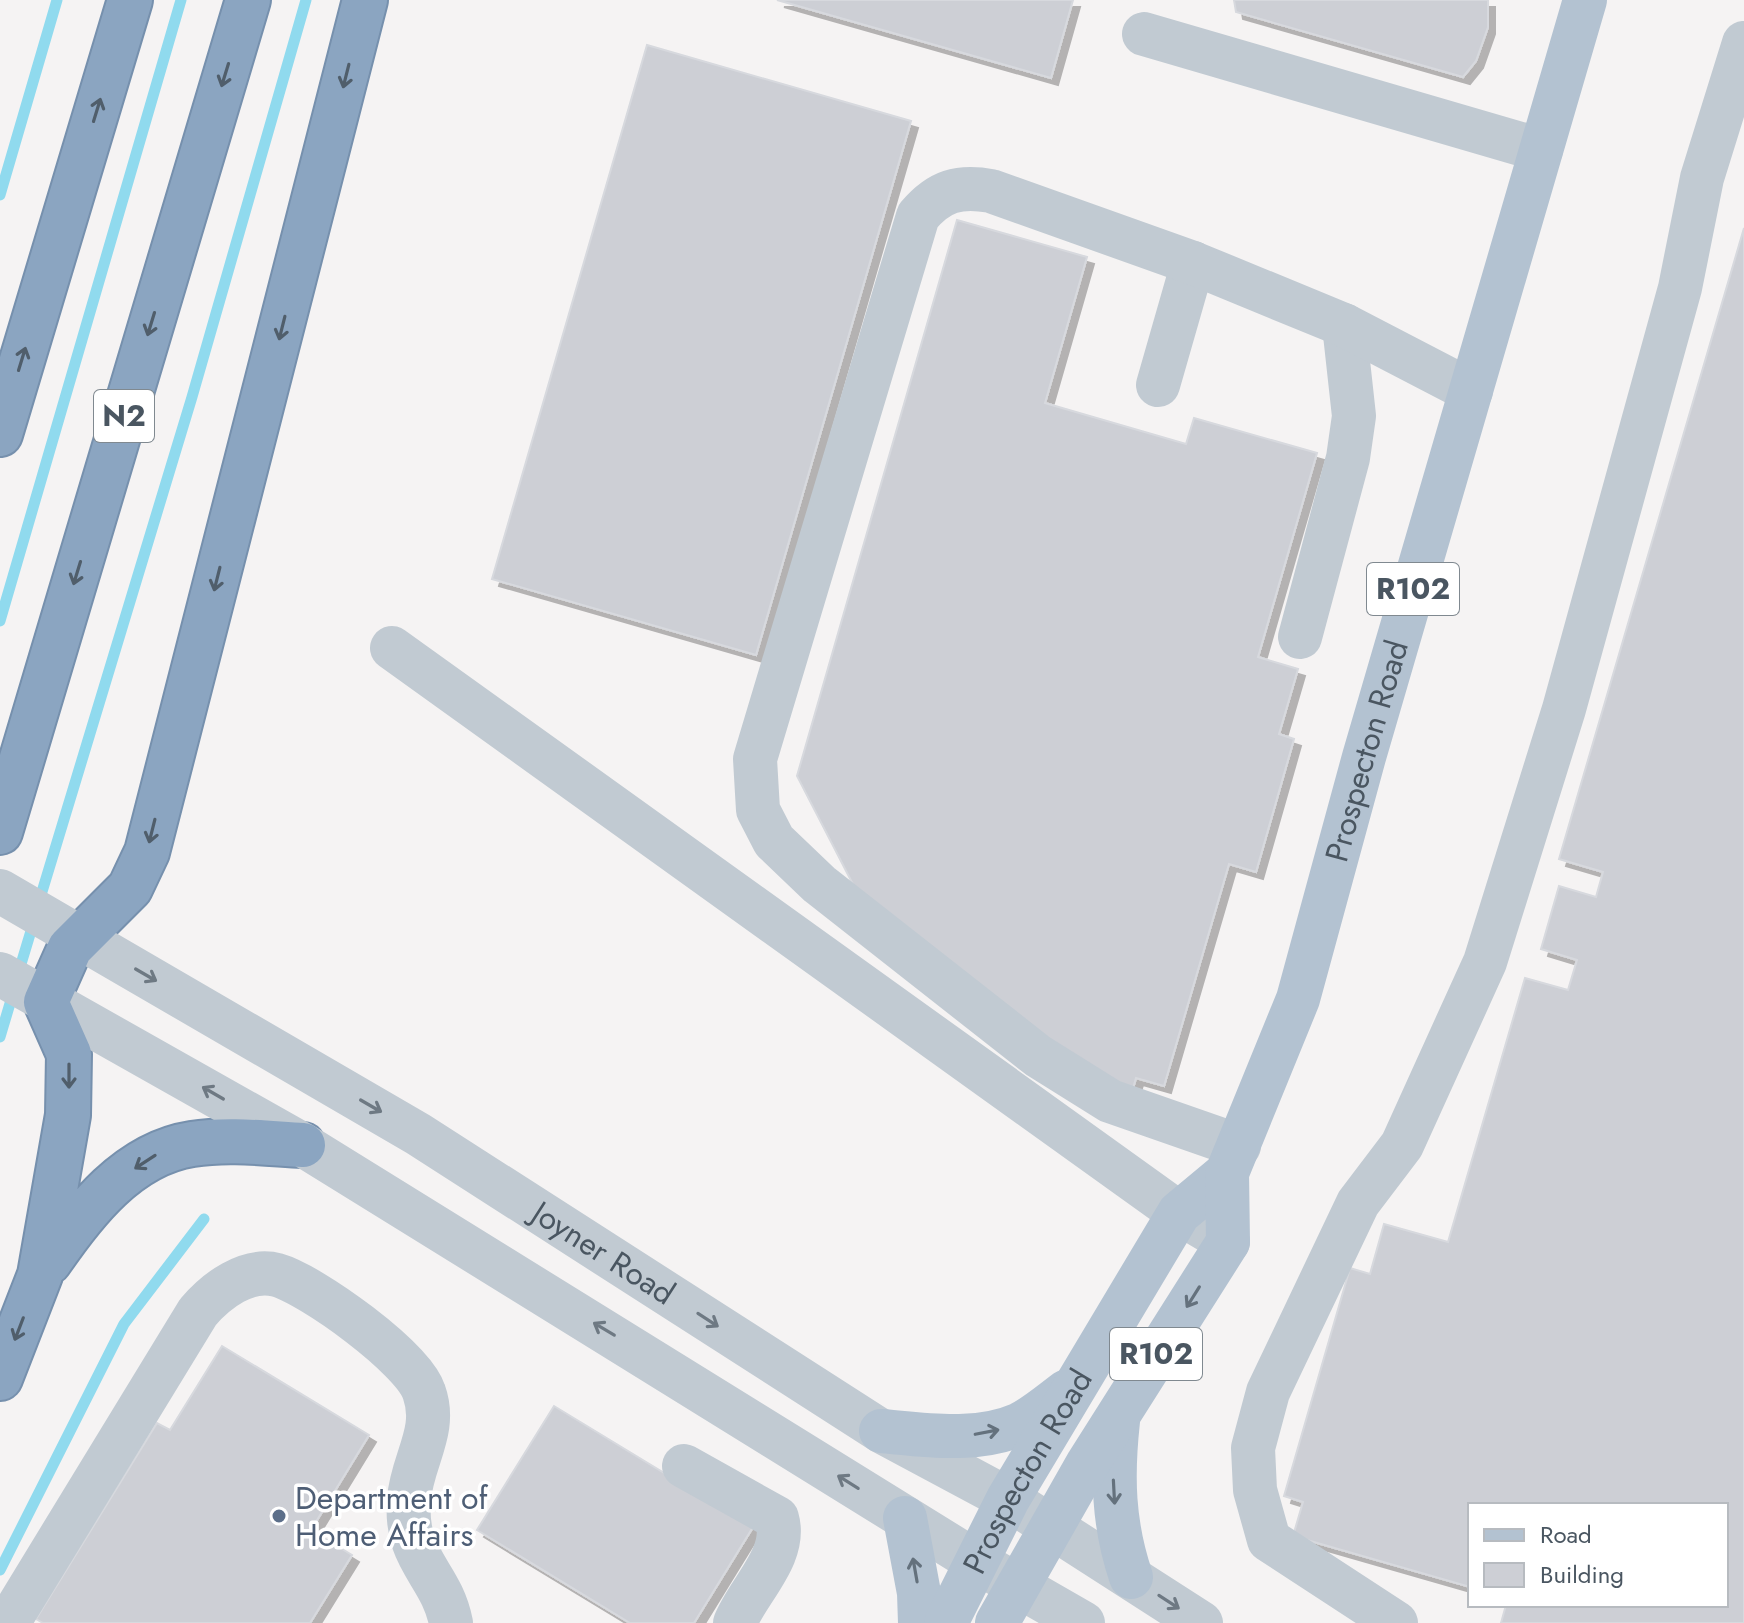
<svg xmlns="http://www.w3.org/2000/svg" width="1744" height="1623" font-family="Jost,sans-serif">
<style>
.lines{fill:none;stroke-linecap:round;stroke-linejoin:round}
.stream{stroke:#90daee;stroke-width:11}
.building{fill:#cdcfd5;stroke:#d7d9de;stroke-width:2;filter:url(#shadow)}
.highway-casing{stroke:#7690ad;stroke-width:48}
.minor{stroke:#c1cad2;stroke-width:44}
.major{stroke:#b3c2d1;stroke-width:44}
.highway{stroke:#8ba5c1;stroke-width:44}
.oneway{stroke:#505e6b}
.oneway2{stroke:#6e7983}
.oneway3{stroke:#64717d}
.service-dot{fill:#5c6f8a;stroke:#fff;stroke-width:3}
.labels{text-anchor:middle;stroke-width:7;stroke-linejoin:round;paint-order:stroke}
.shield{fill:#fff;stroke:#808990;stroke-width:2}
.shield-label{font-size:30px;font-weight:bold;fill:#4a5661}
.street-label{font-size:32px;fill:#4a5661;stroke:#fff}
.service-label{font-size:32px;fill:#4e5e75;stroke:#fff;text-anchor:start}
</style>
<defs>
<filter id="shadow"><feDropShadow dx="7" dy="7" stdDeviation="0" flood-color="#0004"/></filter>
</defs>
<rect width="100%" height="100%" fill="#f5f3f3"/>
<g class="lines">
<path class="stream" d="M 0,195 L 57,0
M 0,621 L 181,0
M 38,905 L 192,397 L 306,0
M 18,974 L 34,921
M 0,1037 L 14,990
M 0,1570 L 124,1324 L 204,1219"/>
</g>
<path class="building" d="M 777,0 L 1073,0 L 1051,78 Z
M 1234,0 L 1488,0 L 1488,27 L 1476,61 L 1463,77 L 1236,12 Z
M 647,45 L 911,121 L 756,655 L 492,579 Z
M 957,220 L 1087,257 L 1045,403 L 1186,444 L 1194,418 L 1317,453 L 1258,657 L 1298,669 L 1279,734 L 1294,739 L 1256,872 L 1229,864 L 1164,1086 L 1136,1078 L 1129,1102 L 858,894 L 797,776 Z
M 1744,228 L 1744,1623 L 1501,1623 L 1506,1605 L 1726,1605 L 1726,1505 L 1470,1505 L 1470,1587 L 1293,1536 L 1303,1502 L 1284,1496 L 1350,1268 L 1370,1274 L 1384,1224 L 1448,1242 L 1525,978 L 1568,990 L 1577,960 L 1541,949 L 1559,886 L 1596,897 L 1603,872 L 1559,859 Z
M 222,1346 L 369,1435 L 311,1530 L 352,1555 L 310,1623 L 43,1623 L 36,1619 L 157,1423 L 170,1430 Z
M 554,1406 L 753,1527 L 694,1623 L 630,1623 L 477,1530 Z"/>
<g class="lines">
<defs>
<path id="highway" d="M 0,434 L 130,0
M 0,832 L 248,0
M 49,1262 C 84,1211 128,1154 192,1144 C 228,1138 266,1143 303,1145
M 0,1378 L 40,1275 L 68,1115 L 69,1054 L 46,1002 L 70,948 L 130,888 L 147,852 L 365,0"/>
</defs>
<use href="#highway" class="highway-casing"/>
<g class="minor">
<path d="M 1144,34 L 1541,150"/>
<path d="M 1158,385 L 1193,263"/>
<path d="M 1300,637 L 1348,458 L 1354,416 L 1344,325"/>
<path d="M 392,648 L 1179,1213 L 1228,1242"/>
<path id="s1" d="M 0,891 L 418,1134 L 881,1431 L 1008,1499 L 1201,1623"/>
<path d="M 0,974 L 303,1145 L 975,1561 L 1083,1623"/>
<path d="M 1239,1146 L 1110,1101 L 1038,1056 L 819,884 L 774,841 L 758,810 L 755,759 L 918,216 C 939,191 959,185 991,191 L 1193,263 L 1344,325 L 1471,391"/>
<path d="M 684,1466 L 777,1518 C 788,1556 748,1590 735,1623"/>
<path d="M 8,1623 L 198,1312 C 216,1291 247,1267 277,1275 C 312,1285 413,1358 424,1392 C 438,1431 412,1460 409,1499 C 404,1561 441,1572 451,1623"/>
<path d="M 1396,1623 L 1269,1540 L 1255,1490 L 1253,1448 L 1268,1392 L 1358,1203 L 1402,1145 L 1485,962 L 1564,709 L 1680,288 L 1702,178 L 1744,43"/>
</g>
<g class="major">
<path d="M 1118,1421 C 1112,1476 1113,1524 1131,1577"/>
<path d="M 881,1431 C 926,1435 977,1443 1020,1424 C 1036,1416 1052,1402 1067,1391"/>
<path d="M 905,1518 L 919,1593 L 920,1623"/>
<path id="s2" d="M 946,1623 L 1008,1499 L 1179,1213 L 1227,1173"/>
<path id="s3" d="M 997,1623 L 1088,1463 L 1228,1242 L 1227,1173 L 1298,999 L 1364,757 L 1585,0"/>
</g>
<use href="#highway" class="highway"/>
</g>
<defs><path id="oneway-shaft" d="M-6 0H5M1.5-3L5.5 0L1.5 3" fill="none" stroke-width="1.6" stroke-linecap="round" stroke-linejoin="round" transform="scale(2)"/></defs>
<g class="oneway">
<use href="#oneway-shaft" transform="translate(225 75) rotate(107)"/>
<use href="#oneway-shaft" transform="translate(346 76) rotate(104)"/>
<use href="#oneway-shaft" transform="translate(97 110) rotate(-73)"/>
<use href="#oneway-shaft" transform="translate(151 324) rotate(107)"/>
<use href="#oneway-shaft" transform="translate(282 328) rotate(104)"/>
<use href="#oneway-shaft" transform="translate(22 359) rotate(-73)"/>
<use href="#oneway-shaft" transform="translate(77 573) rotate(107)"/>
<use href="#oneway-shaft" transform="translate(217 579) rotate(104)"/>
<use href="#oneway-shaft" transform="translate(152 831) rotate(104)"/>
<use href="#oneway-shaft" transform="translate(69 1076) rotate(90)"/>
<use href="#oneway-shaft" transform="translate(145 1162) rotate(147)"/>
<use href="#oneway-shaft" transform="translate(19 1329) rotate(111)"/>
</g>
<g class="oneway2">
<use href="#oneway-shaft" transform="translate(146 975) rotate(30)"/>
<use href="#oneway-shaft" transform="translate(213 1093) rotate(-150)"/>
<use href="#oneway-shaft" transform="translate(371 1106) rotate(30)"/>
<use href="#oneway-shaft" transform="translate(708 1320) rotate(33)"/>
<use href="#oneway-shaft" transform="translate(604 1329) rotate(-149)"/>
<use href="#oneway-shaft" transform="translate(848 1482) rotate(-148)"/>
<use href="#oneway-shaft" transform="translate(1169 1602) rotate(33)"/>
</g>
<g class="oneway3">
<use href="#oneway-shaft" transform="translate(1193 1297) rotate(122)"/>
<use href="#oneway-shaft" transform="translate(987 1432) rotate(-11)"/>
<use href="#oneway-shaft" transform="translate(1114 1492) rotate(87)"/>
<use href="#oneway-shaft" transform="translate(915 1570) rotate(-100)"/>
</g>
<circle class="service-dot" cx="279" cy="1516" r="8"/>
<g class="labels">
<g class="shield">
<rect x="94" y="390" width="60" height="52" rx="6"/>
<rect x="1367" y="563" width="92" height="52" rx="6"/>
<rect x="1110" y="1328" width="92" height="52" rx="6"/>
</g>
<g class="shield-label">
<text x="124" y="426">N2</text>
<text x="1413" y="599">R102</text>
<text x="1156" y="1364">R102</text>
</g>
<g class="street-label">
<text dy="11" stroke="none"><textPath href="#s3" startOffset="960">Prospecton Road</textPath></text>
<text dy="11" stroke="none"><textPath href="#s1" startOffset="704">Joyner Road</textPath></text>
<text dy="11" stroke="none"><textPath href="#s2" startOffset="172">Prospecton Road</textPath></text>
</g>
<g class="service-label">
<text x="295" y="1509">Department of<tspan x="295" dy="37">Home Affairs</tspan></text>
</g>
</g>
<rect x="1468" y="1503" width="260" height="104" fill="#ffffff" stroke="#b7bbc0" stroke-width="2"/>
<rect x="1484" y="1529" width="40" height="12" fill="#b3c2d1" stroke="#b7bbc0" stroke-width="2"/>
<text x="1540" y="1543" font-size="24" fill="#4a5661">Road</text>
<rect x="1484" y="1563" width="40" height="24" fill="#cdcfd5" stroke="#b7bbc0" stroke-width="2"/>
<text x="1540" y="1583" font-size="24" fill="#4a5661">Building</text>
</svg>
